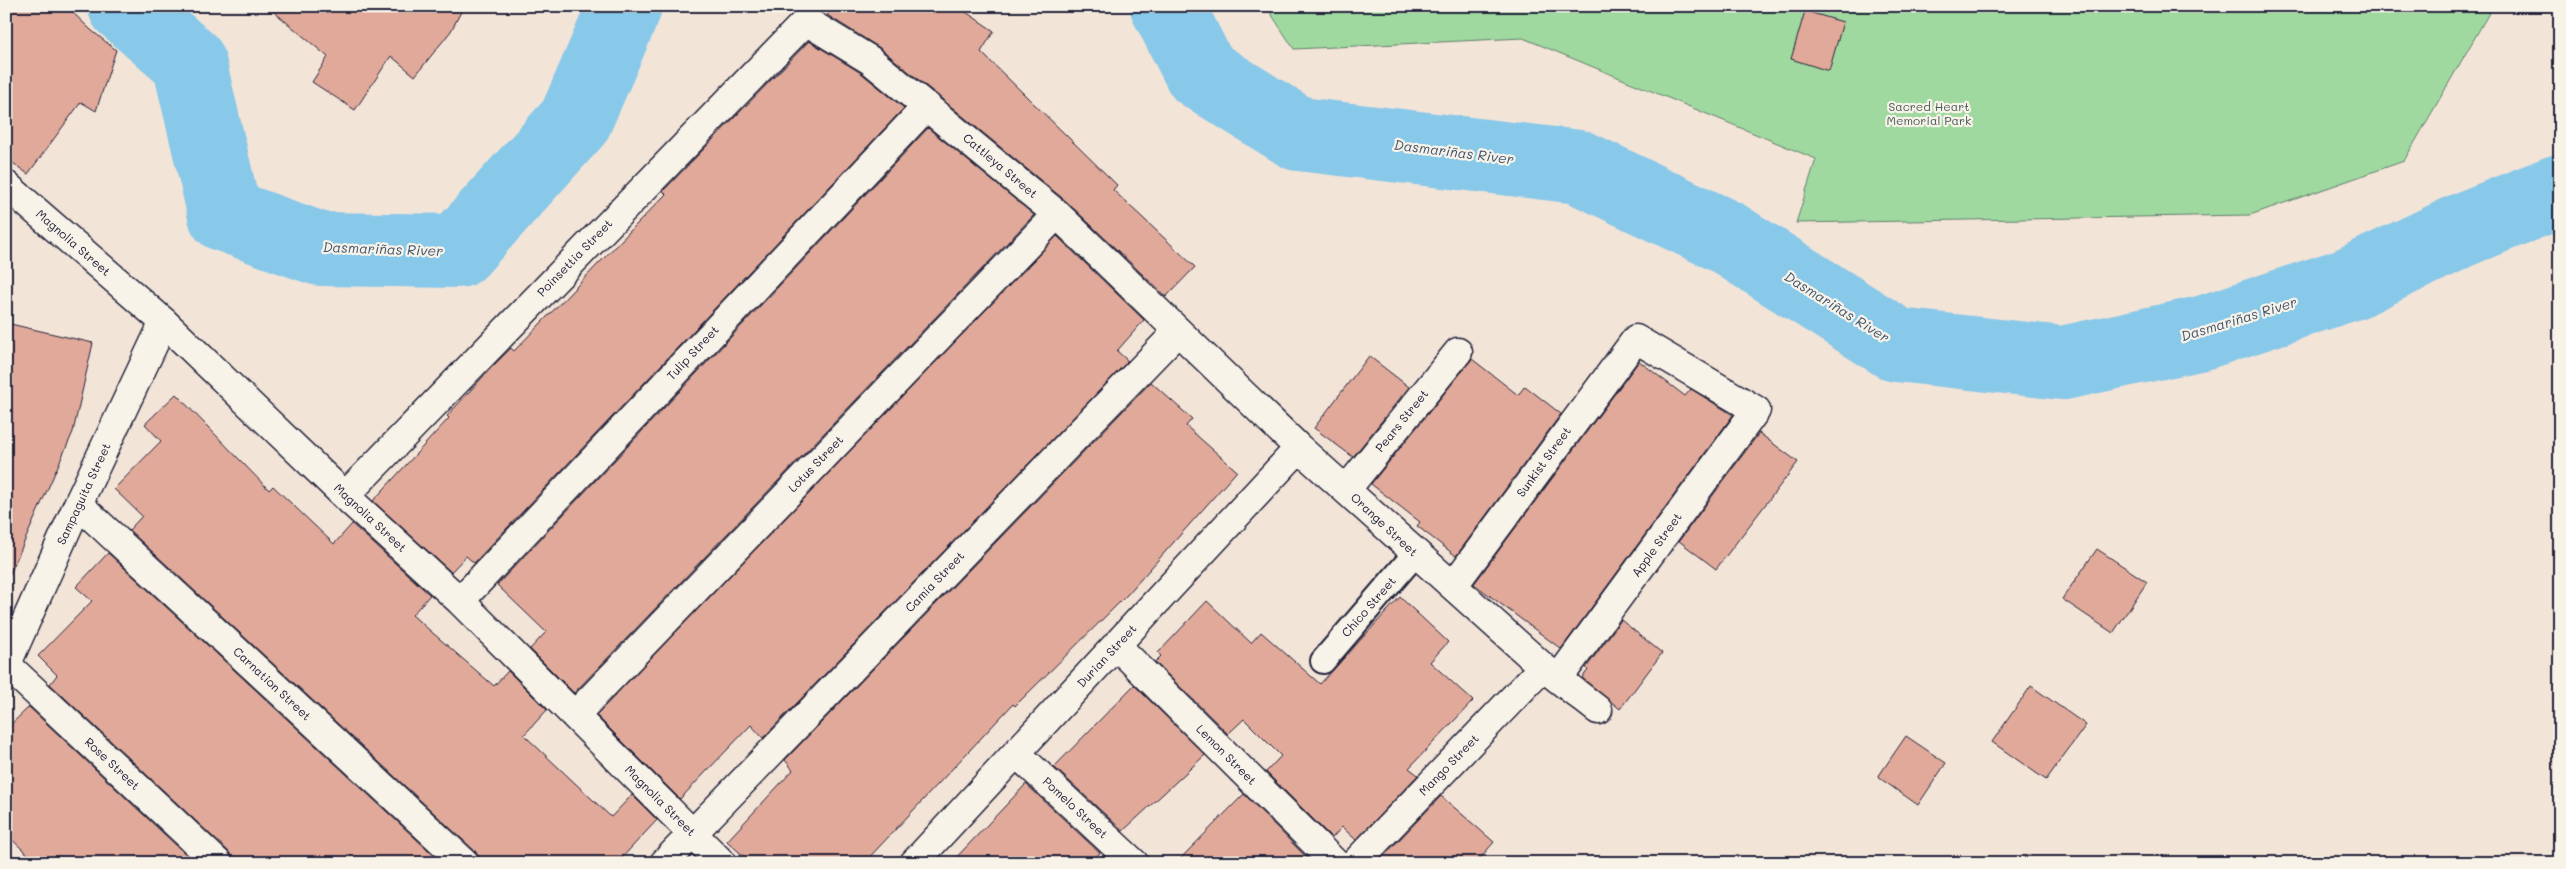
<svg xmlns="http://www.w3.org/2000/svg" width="2566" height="869" font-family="Mali,sans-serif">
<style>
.green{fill:#9fd99f;stroke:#607e6d}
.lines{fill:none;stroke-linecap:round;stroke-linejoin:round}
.river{stroke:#88c8e8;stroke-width:74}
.building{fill:#e1a999;stroke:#22223b}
.lane-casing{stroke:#22223b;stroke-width:28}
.street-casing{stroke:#22223b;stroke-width:31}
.lane{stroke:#f7f3e8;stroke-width:24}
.street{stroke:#f7f3e8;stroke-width:28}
.labels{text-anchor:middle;stroke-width:4.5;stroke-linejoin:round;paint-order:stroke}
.park-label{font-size:12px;fill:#485959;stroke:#f7f3e8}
.street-label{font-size:12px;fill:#22223b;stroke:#f7f3e8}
.water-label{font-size:14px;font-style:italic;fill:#41546f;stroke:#f7f3e8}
</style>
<rect width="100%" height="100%" fill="#f3e4d8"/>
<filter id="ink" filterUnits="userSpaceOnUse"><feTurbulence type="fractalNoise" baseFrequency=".02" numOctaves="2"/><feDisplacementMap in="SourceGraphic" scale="10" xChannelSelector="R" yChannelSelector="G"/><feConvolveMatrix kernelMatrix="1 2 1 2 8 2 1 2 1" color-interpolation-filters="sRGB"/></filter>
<g filter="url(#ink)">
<path class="green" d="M 1266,6 L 2493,6 L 2404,161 L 2250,215 L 1796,223 L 1816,159 L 1523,38 L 1294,49 Z"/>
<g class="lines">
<path class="river" d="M 125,6 L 189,62 L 225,215 L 320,249 L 458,251 L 575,121 L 625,6
M 1167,6 L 1201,73 L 1299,134 L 1579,167 L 1726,237 L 1897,345 L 2063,363 L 2202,333 L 2349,284 L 2469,227 L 2560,191"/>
</g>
<path class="building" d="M 6,6 L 66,6 L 91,30 L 116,50 L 96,111 L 81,102 L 28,174 L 6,158 Z
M 267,6 L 464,6 L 451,31 L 415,76 L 391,56 L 355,110 L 312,82 L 328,57 Z
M 836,6 L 957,6 L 994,31 L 981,52 L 1117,185 L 1113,190 L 1195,267 L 1166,297 L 1067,202 L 880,48 L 827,15 Z
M 1805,11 L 1843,22 L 1829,71 L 1791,59 Z
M 809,41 L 861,73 L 904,108 L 474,563 L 466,556 L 451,572 L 373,501 L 449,418 L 447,416 L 491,368 L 511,348 L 514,351 L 666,194 L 663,191 Z
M 928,128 L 1034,215 L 574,693 L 530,649 L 546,632 L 497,585 Z
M 1057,236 L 1144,320 L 1117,351 L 1128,361 L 763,738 L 751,725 L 680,799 L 596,715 Z
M 6,323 L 93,343 L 73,432 L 6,583 Z
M 1369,356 L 1409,387 L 1353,457 L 1314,428 Z
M 1472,359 L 1518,395 L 1525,386 L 1561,414 L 1456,556 L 1417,526 L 1420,522 L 1371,484 Z
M 1639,361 L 1685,396 L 1691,389 L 1733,415 L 1561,649 L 1474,584 Z
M 1151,382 L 1192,419 L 1186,426 L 1237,471 L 1126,596 L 1015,706 L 1013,704 L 864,863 L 751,863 L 727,841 L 793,770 L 785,760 Z
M 176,394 L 269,490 L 273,486 L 334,544 L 352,524 L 430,595 L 412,615 L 494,686 L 508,671 L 547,710 L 524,735 L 611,817 L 632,795 L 657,820 L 617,863 L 480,863 L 476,852 L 129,530 L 142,516 L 114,489 L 161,441 L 145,424 Z
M 1759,433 L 1798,462 L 1716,569 L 1679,541 Z
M 2097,549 L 2147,582 L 2113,633 L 2062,599 Z
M 108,553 L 442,863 L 233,863 L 229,852 L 50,684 L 57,675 L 38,656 L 92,601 L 76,587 Z
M 1400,597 L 1448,642 L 1430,662 L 1473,701 L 1409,768 L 1418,775 L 1356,840 L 1342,827 L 1332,838 L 1266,772 L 1281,756 L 1244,719 L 1228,734 L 1155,662 L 1161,656 L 1158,653 L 1207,601 L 1251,643 L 1261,632 L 1320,684 Z
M 1621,620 L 1662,653 L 1620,709 L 1582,678 L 1588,670 L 1586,668 Z
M 1134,685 L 1205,755 L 1123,831 L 1054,767 Z
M 2031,686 L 2086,725 L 2046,780 L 1992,742 Z
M 29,707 L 195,863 L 37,863 L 6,834 L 6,729 Z
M 1906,736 L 1946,763 L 1918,805 L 1878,777 Z
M 1026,784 L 1100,853 L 1089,863 L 951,863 Z
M 1244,794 L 1310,861 L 1308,863 L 1176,863 Z
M 1441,796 L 1494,842 L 1476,863 L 1380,863 L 1379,861 Z"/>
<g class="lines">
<defs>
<path id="lane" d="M 1323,661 L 1415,554"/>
<path id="street" d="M 6,185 L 164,322 L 345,496 L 460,601 L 722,863
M 1346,490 L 1458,352
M 345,496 L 806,21 L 870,60 L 1057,214 L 1299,448 L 1543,667 L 1598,710
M 78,504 L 465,863
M 1453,586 L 1636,339 L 1756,410 L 1558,679
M 460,601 L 927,106
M 1117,646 L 1335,863
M 7,665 L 218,863
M 6,666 L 78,504 L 164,322
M 575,715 L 1057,214
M 1016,753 L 1134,863
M 664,863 L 1178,331
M 914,863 L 1299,448
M 1355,863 L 1543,667"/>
</defs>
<use href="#lane" class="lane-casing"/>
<use href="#street" class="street-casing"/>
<use href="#lane" class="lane"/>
<use href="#street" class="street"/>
</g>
</g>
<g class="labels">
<g class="park-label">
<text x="1929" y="111">Sacred Heart<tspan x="1929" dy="14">Memorial Park</tspan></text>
</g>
<g class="street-label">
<text transform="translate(1000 166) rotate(40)" y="4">Cattleya Street</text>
<text transform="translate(73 243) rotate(41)" y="4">Magnolia Street</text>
<text transform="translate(575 258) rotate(-46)" y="4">Poinsettia Street</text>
<text transform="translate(693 353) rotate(-47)" y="4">Tulip Street</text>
<text transform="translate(1402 421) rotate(-51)" y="4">Pears Street</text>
<text transform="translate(1544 462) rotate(-54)" y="4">Sunkist Street</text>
<text transform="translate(816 464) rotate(-46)" y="4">Lotus Street</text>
<text transform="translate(84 494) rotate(-65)" y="4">Sampaguita Street</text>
<text transform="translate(370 518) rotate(43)" y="4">Magnolia Street</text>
<text transform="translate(1384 525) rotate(43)" y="4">Orange Street</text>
<text transform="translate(1657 545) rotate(-54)" y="4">Apple Street</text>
<text transform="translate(935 582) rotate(-46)" y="4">Camia Street</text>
<text transform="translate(1369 607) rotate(-49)" y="4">Chico Street</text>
<text transform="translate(1107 656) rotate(-47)" y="4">Durian Street</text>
<text transform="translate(272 684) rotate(43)" y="4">Carnation Street</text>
<text transform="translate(1226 755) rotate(45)" y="4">Lemon Street</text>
<text transform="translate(112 764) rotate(43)" y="4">Rose Street</text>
<text transform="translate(1449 765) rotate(-46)" y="4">Mango Street</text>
<text transform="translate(660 801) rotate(45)" y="4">Magnolia Street</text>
<text transform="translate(1075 808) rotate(43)" y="4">Pomelo Street</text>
</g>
<g class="water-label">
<text transform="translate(1454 152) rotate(7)" y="5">Dasmariñas River</text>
<text transform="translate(383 249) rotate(2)" y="5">Dasmariñas River</text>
<text transform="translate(1837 307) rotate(32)" y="5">Dasmariñas River</text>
<text transform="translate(2239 319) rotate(-17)" y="5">Dasmariñas River</text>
</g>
</g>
<rect width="2566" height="869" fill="none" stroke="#f7f3e8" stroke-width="25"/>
<rect x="12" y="12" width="2541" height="844" fill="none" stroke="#22223b" stroke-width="2" filter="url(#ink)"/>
</svg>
